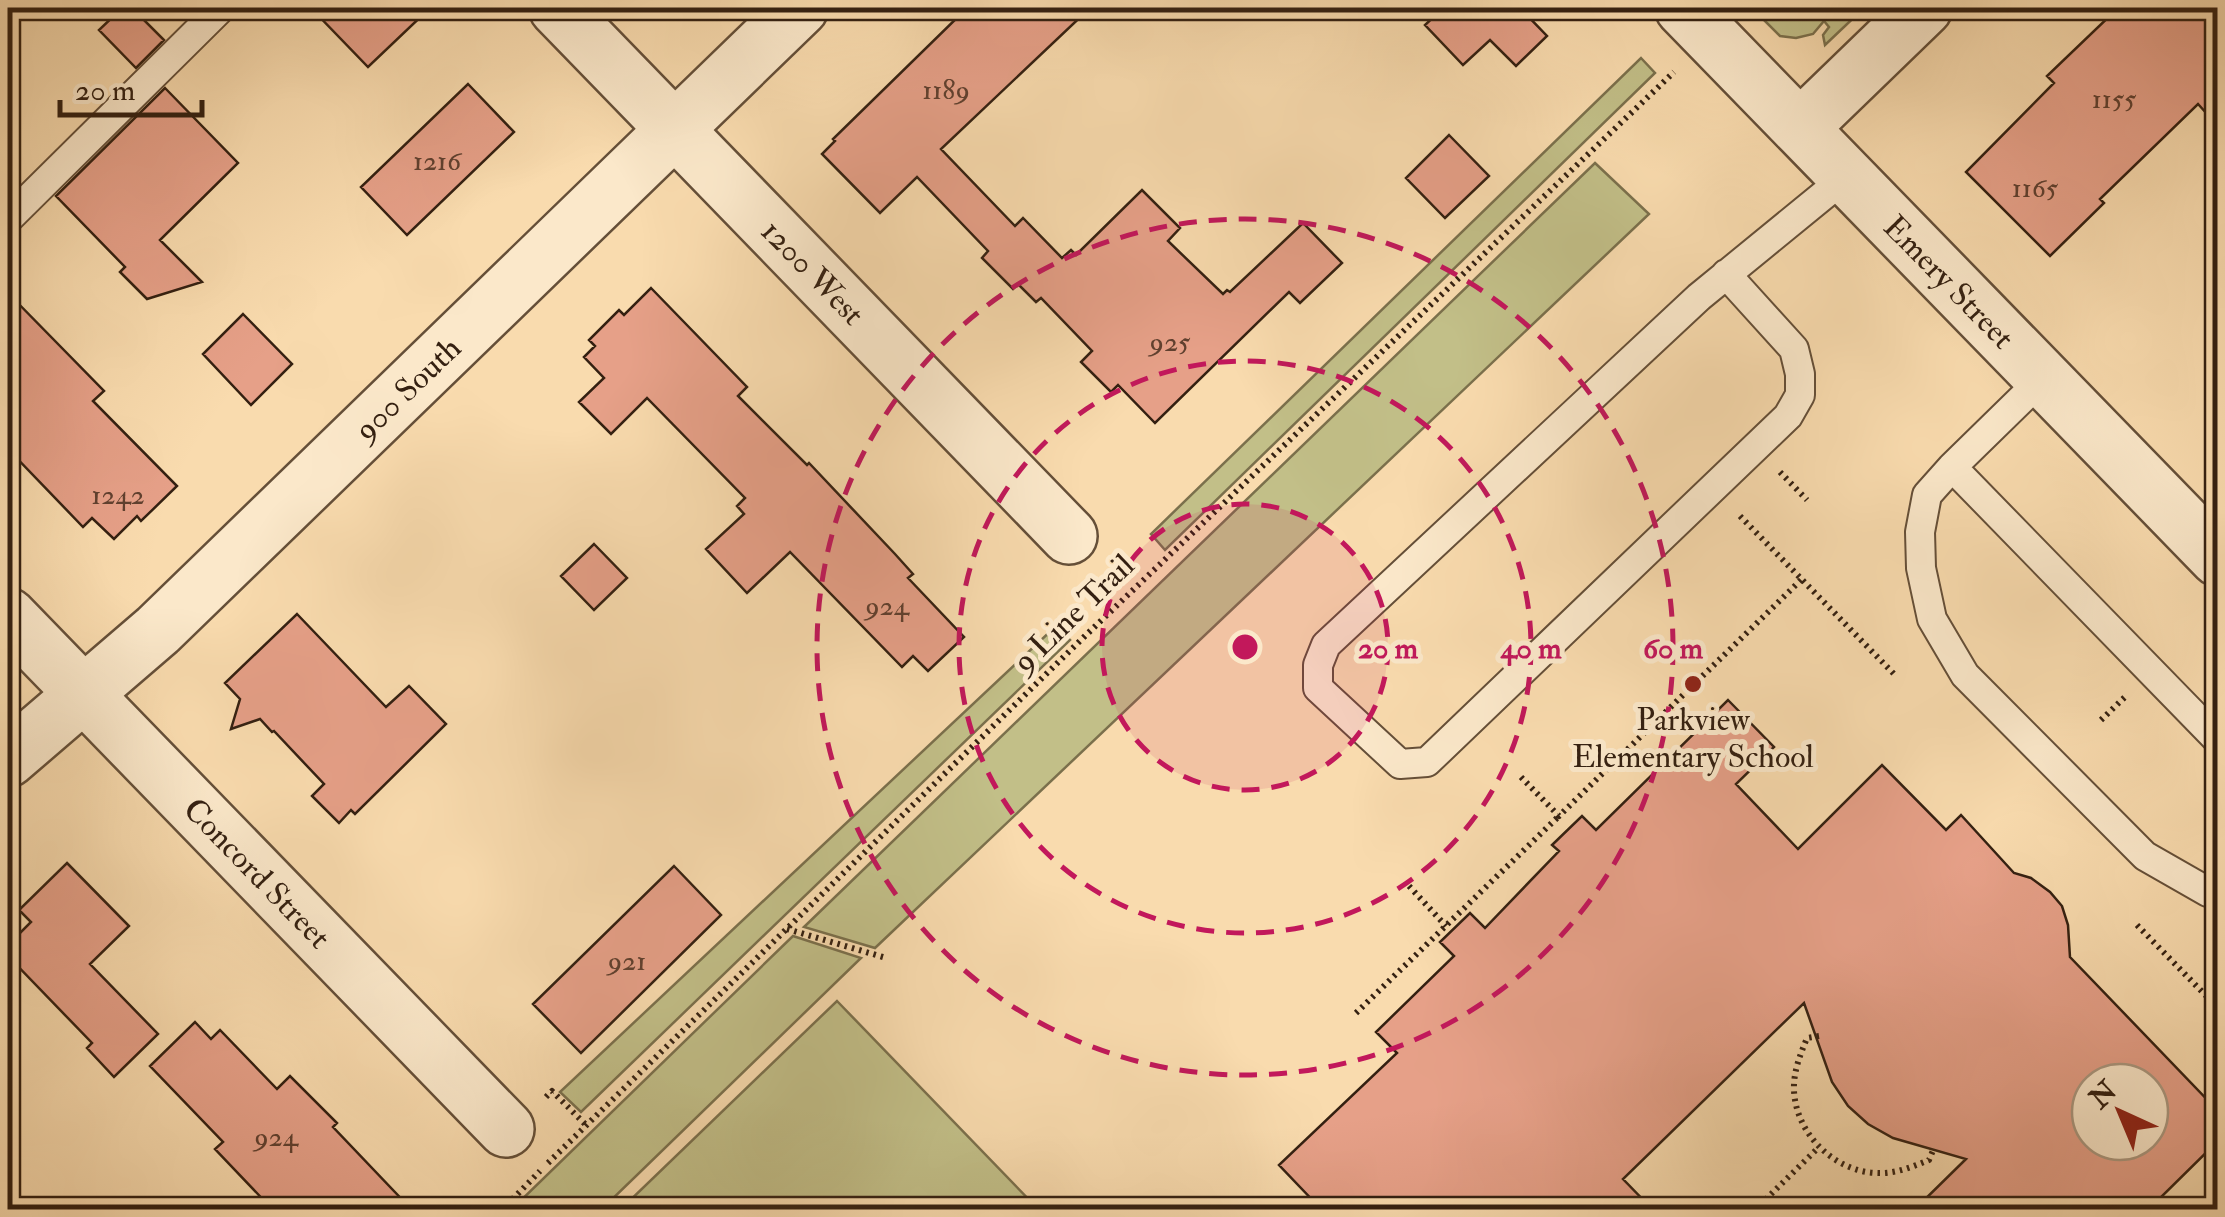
<svg xmlns="http://www.w3.org/2000/svg" width="2225" height="1217" font-family="'IM FELL Double Pica',serif">
<style>
.green{fill:#c2bf88;stroke:#7b704c;stroke-width:2.5}
.building{fill:#e6a088;stroke:#342011;stroke-width:2.5;fill-rule:evenodd}
.lines{fill:none;stroke-linecap:round;stroke-linejoin:round}
.lane-casing{stroke:#654f38;stroke-width:32}
.street-casing{stroke:#654f38;stroke-width:60}
.path{stroke:#342011;stroke-width:6;stroke-dasharray:2.5 5;stroke-linecap:butt}
.lane{stroke:#fbe8ca;stroke-width:28}
.street{stroke:#fbe8ca;stroke-width:55}
.ring{fill:none;stroke:#c2185b;stroke-width:5;stroke-dasharray:18 12}
.poi-dot{fill:#8f2418;stroke:#fbe8ca;stroke-width:4}
.labels{text-anchor:middle;stroke-width:10;stroke-linejoin:round;paint-order:stroke}
.number-label{font-size:28px;fill:#60402f}
.street-label{font-size:32px;fill:#342011;stroke:#fbe8ca}
.poi-label{font-size:32px;fill:#342011;stroke:#fbe8ca}
.centre{fill:#c2185b;stroke:#fbe8ca;stroke-width:5}
.ring-label{font-size:30px;text-anchor:middle;font-weight:bold;fill:#c2185b;stroke:#fbe8ca;stroke-width:10;stroke-linejoin:round;paint-order:stroke}
</style>
<rect width="100%" height="100%" fill="#f9dbae"/>
<filter id="stains"><feTurbulence type="fractalNoise" baseFrequency=".002" numOctaves="4"/><feColorMatrix values="0 0 0 0 .2 0 0 0 0 .09 0 0 0 0 .02 0 0 0 .5 -.17"/></filter>
<radialGradient id="worn" r=".72"><stop offset=".6" stop-color="#630" stop-opacity="0"/><stop offset="1" stop-color="#630" stop-opacity=".3"/></radialGradient>
<path class="green" d="M 1755,8 L 1864,8 L 1825,45 L 1823,35 L 1829,27 L 1824,21 L 1813,34 L 1796,38 L 1780,36 L 1753,9 Z
M 1641,58 L 1655,73 L 1165,550 L 1151,534 Z
M 1595,163 L 1649,214 L 875,948 L 804,927 Z
M 1056,626 L 1070,640 L 581,1112 L 560,1092 Z
M 793,936 L 861,958 L 602,1209 L 512,1209 Z
M 837,1001 L 1038,1209 L 621,1209 Z"/>
<path class="building" d="M 122,8 L 132,8 L 164,40 L 136,68 L 99,30 Z
M 311,8 L 430,8 L 368,67 Z
M 967,8 L 1090,8 L 941,149 L 1015,226 L 1023,218 L 1062,258 L 1071,250 L 1076,255 L 1142,190 L 1180,228 L 1168,241 L 1223,294 L 1227,290 L 1230,292 L 1303,223 L 1342,263 L 1300,303 L 1289,292 L 1155,423 L 1118,385 L 1111,392 L 1081,362 L 1092,351 L 1041,298 L 1036,302 L 1018,284 L 1013,289 L 982,258 L 988,251 L 917,177 L 880,213 L 822,154 L 835,141 L 833,139 Z
M 1443,8 L 1523,8 L 1521,9 L 1547,36 L 1516,66 L 1490,40 L 1463,65 L 1425,25 Z
M 2118,8 L 2218,8 L 2218,126 L 2198,104 L 2100,199 L 2104,203 L 2050,256 L 1966,172 L 2054,83 L 2047,76 Z
M 468,84 L 514,132 L 407,235 L 361,187 Z
M 165,88 L 238,163 L 160,240 L 202,282 L 147,299 L 120,272 L 125,267 L 56,196 Z
M 1449,135 L 1489,176 L 1445,218 L 1406,178 Z
M 651,288 L 747,387 L 738,396 L 807,465 L 809,463 L 895,554 L 913,574 L 908,578 L 964,637 L 928,671 L 913,656 L 902,667 L 790,552 L 747,593 L 706,549 L 744,514 L 737,506 L 745,498 L 647,398 L 611,434 L 579,402 L 604,378 L 584,357 L 595,346 L 589,340 L 619,310 L 624,315 Z
M 8,293 L 104,391 L 93,401 L 177,486 L 141,521 L 137,516 L 114,539 L 92,518 L 83,527 L 8,449 Z
M 243,314 L 292,364 L 251,405 L 203,354 Z
M 594,544 L 627,578 L 594,610 L 561,576 Z
M 297,614 L 386,707 L 409,686 L 446,724 L 355,814 L 351,810 L 339,823 L 312,796 L 324,784 L 274,731 L 272,732 L 260,719 L 231,729 L 240,699 L 225,683 Z
M 1728,700 L 1774,747 L 1736,784 L 1798,849 L 1882,765 L 1946,830 L 1961,815 L 2014,873 L 2031,878 L 2050,892 L 2062,906 L 2068,925 L 2070,957 L 2218,1111 L 2218,1141 L 2148,1210 L 1914,1210 L 1966,1159 L 1893,1138 L 1868,1124 L 1848,1106 L 1832,1082 L 1804,1003 L 1623,1179 L 1653,1210 L 1322,1210 L 1279,1165 L 1397,1053 L 1376,1032 L 1454,956 L 1440,942 L 1470,913 L 1485,928 L 1559,851 L 1552,845 L 1582,816 L 1596,830 ZM 2090,1082 L 2150,1082 L 2150,1142 L 2090,1142 Z
M 67,863 L 129,926 L 90,964 L 158,1034 L 114,1077 L 87,1048 L 92,1043 L 8,956 L 8,945 L 31,922 L 19,910 Z
M 674,866 L 721,915 L 581,1053 L 533,1004 Z
M 195,1022 L 211,1039 L 220,1030 L 277,1089 L 290,1076 L 337,1123 L 333,1127 L 412,1210 L 273,1210 L 215,1149 L 223,1142 L 150,1066 Z"/>
<g class="lines">
<defs>
<path id="lane" d="M 8,219 L 221,8
M 1726,274 L 1794,349 L 1800,374 L 1800,395 L 1788,416 L 1427,762 L 1400,764 L 1318,688 L 1318,665 L 1326,645 L 1699,297 L 1847,176
M 2043,378 L 1952,467 L 1927,495 L 1920,532 L 1921,568 L 1932,619 L 1965,675 L 2145,856 L 2208,892 L 2218,894
M 1952,467 L 2218,740"/>
<g id="street">
<path id="s1" d="M 557,8 L 1069,536"/>
<path id="s2" d="M 1683,8 L 2218,558"/>
<path d="M 1800,128 L 1924,8"/>
<path id="s3" d="M 8,616 L 506,1129"/>
<path id="s4" d="M 8,759 L 158,630 L 800,8"/>
</g>
</defs>
<use href="#lane" class="lane-casing"/>
<use href="#street" class="street-casing"/>
<path class="path" d="M 1780,472 L 1807,500
M 1740,516 L 1896,676
M 2101,720 L 2126,696
M 1521,777 L 1559,816 L 1802,579
M 1409,886 L 1446,926
M 2137,925 L 2218,1008
M 787,929 L 883,957
M 1356,1013 L 1559,816
M 1819,1036 L 1807,1038 C 1801,1053 1795,1067 1794,1084 C 1792,1129 1831,1171 1876,1173 C 1895,1174 1912,1167 1929,1160 L 1934,1148
M 546,1097 L 552,1091 L 586,1125
M 548,1163 L 1085,636 L 1674,72
M 502,1210 L 540,1171
M 1755,1210 L 1819,1147"/>
<use href="#lane" class="lane"/>
<use href="#street" class="street"/>
</g>
<circle cx="1245" cy="647" r="143" fill="#c2185b" fill-opacity=".12"/>
<g class="ring">
<circle cx="1245" cy="647" r="143"/>
<circle cx="1245" cy="647" r="286"/>
<circle cx="1245" cy="647" r="428"/>
</g>
<circle class="poi-dot" cx="1693" cy="684" r="10"/>
<g class="labels">
<g class="number-label">
<text x="946" y="99">1189</text>
<text x="2114" y="108">1155</text>
<text x="437" y="170">1216</text>
<text x="2035" y="197">1165</text>
<text x="1170" y="351">925</text>
<text x="118" y="504">1242</text>
<text x="887" y="615">924</text>
<text x="627" y="970">921</text>
<text x="276" y="1146">924</text>
</g>
<g class="street-label">
<text dy="11" stroke="none"><textPath href="#s1" startOffset="368">1200 West</textPath></text>
<text dy="11" stroke="none"><textPath href="#s2" startOffset="382">Emery Street</textPath></text>
<text dy="11" stroke="none"><textPath href="#s4" startOffset="545">900 South</textPath></text>
<text transform="translate(1073 613) rotate(-44)" y="11">9 Line Trail</text>
<text dy="11" stroke="none"><textPath href="#s3" startOffset="358">Concord Street</textPath></text>
</g>
<g class="poi-label">
<text x="1693" y="730">Parkview<tspan x="1693" dy="37">Elementary School</tspan></text>
</g>
</g>
<circle cx="1245" cy="647" r="15" class="centre"/>
<g class="ring-label">
<text x="1388" y="658">20 m</text>
<text x="1531" y="658">40 m</text>
<text x="1673" y="658">60 m</text>
</g>
<rect width="2225" height="1217" fill="none" stroke="#f9dbae" stroke-width="40"/>
<rect x="10" y="10" width="2205" height="1197" fill="none" stroke="#342011" stroke-width="5"/>
<rect x="20" y="20" width="2185" height="1177" fill="none" stroke="#342011" stroke-width="2.5"/>
<g transform="translate(2120 1112) rotate(316)"><circle r="48" fill="#fbe8ca" stroke="#ab9880" stroke-width="2.5"/>
<path d="M0-8L18 38L0 25L-18 38Z" fill="#8f2418"/>
<text y="-15" font-size="28" font-weight="bold" text-anchor="middle" fill="#342011">N</text>
</g>
<path d="M60 100v15h142v-15" fill="none" stroke="#342011" stroke-width="5"/>
<text x="75" y="100" font-size="30" fill="#342011" stroke="#fbe8ca" stroke-width="8" paint-order="stroke">20 m</text>
<rect width="100%" height="100%" filter="url(#stains)"/>
<rect width="100%" height="100%" fill="url(#worn)"/>
</svg>
